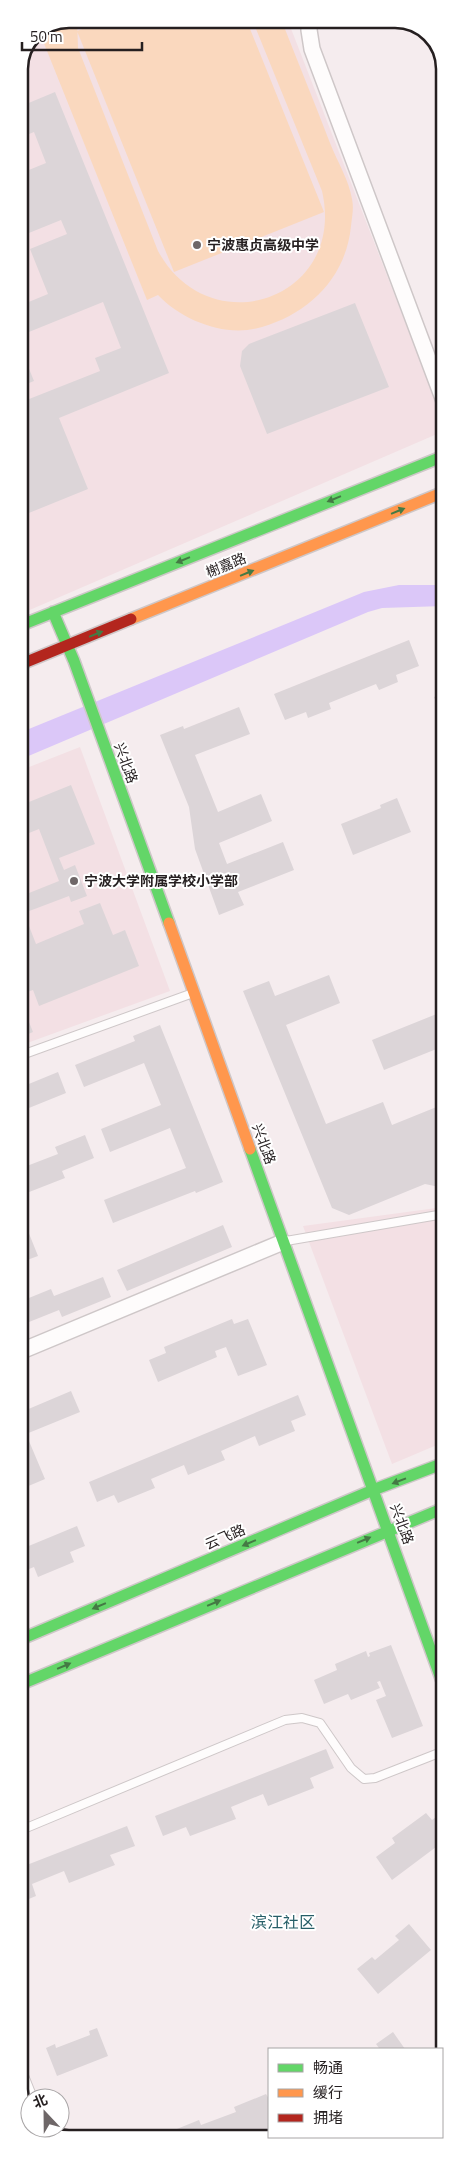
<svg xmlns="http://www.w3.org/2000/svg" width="463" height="2158" font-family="'Titillium Web','Noto Sans SC',sans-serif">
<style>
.built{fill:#f3e0e4}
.green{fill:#fad8be}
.water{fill:#dbc7f8}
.building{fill:#dcd5d8}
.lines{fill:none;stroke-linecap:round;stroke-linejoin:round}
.lane-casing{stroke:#cec7c8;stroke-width:10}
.street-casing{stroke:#cec7c8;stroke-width:18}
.fast-casing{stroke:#cec7c8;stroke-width:14}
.slow-casing{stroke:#cec7c8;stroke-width:14}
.jam-casing{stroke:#cec7c8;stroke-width:14}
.lane{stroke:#fefcfc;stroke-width:8}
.street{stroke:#fefcfc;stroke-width:15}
.fast{stroke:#63d668;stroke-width:11}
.slow{stroke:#ff974d;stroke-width:11}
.jam{stroke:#b3261e;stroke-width:11}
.oneway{fill:#447a44}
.poi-dot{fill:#6e6768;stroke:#fff;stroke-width:2}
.labels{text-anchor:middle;stroke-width:4;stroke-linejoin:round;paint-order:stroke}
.poi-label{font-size:14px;font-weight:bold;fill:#251f20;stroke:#fff;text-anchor:start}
.street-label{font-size:14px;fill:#251f20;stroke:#fff}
.quarter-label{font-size:16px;fill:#265e67;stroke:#fff}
.rim{fill:none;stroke:#251f20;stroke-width:2.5}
</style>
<rect width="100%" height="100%" fill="#f5ecee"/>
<path class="built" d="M 68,19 L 291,19 L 290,26 L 444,422 L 444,431 L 25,612 L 19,596 L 19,68 L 33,33 Z
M 80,747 L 170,991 L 19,1046 L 19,771 Z
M 444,1207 L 444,1442 L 392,1464 L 303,1226 Z"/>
<path class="green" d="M 68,19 L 77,19 L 78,48 L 158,251 C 210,346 347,299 322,191 L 252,19 L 281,19 C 297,60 314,101 330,143 C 337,161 349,180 352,199 C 354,208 352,217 351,226 C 346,277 310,313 262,327 C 226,338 183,321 158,295 L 147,300 L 39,31 Z
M 108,19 L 246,19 L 324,212 L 174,272 L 77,31 Z"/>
<path class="water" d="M 399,585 L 444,585 L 444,606 L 382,608 L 368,612 L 19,760 L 19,733 L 364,592 Z"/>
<path class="building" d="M 55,92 L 169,373 L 59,418 L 88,489 L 19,517 L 19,403 L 100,371 L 95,358 L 121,348 L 103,302 L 19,336 L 19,306 L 48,294 L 30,249 L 67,234 L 61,220 L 19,237 L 19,174 L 46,163 L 34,132 L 19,138 L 19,107 Z
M 355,303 L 389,387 L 267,434 L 240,366 L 242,351 L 249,344 Z
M 19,344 L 34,381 L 19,387 Z
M 409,640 L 419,666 L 396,675 L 398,682 L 379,690 L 376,684 L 329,703 L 331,709 L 308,718 L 306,712 L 285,720 L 274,694 Z
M 444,693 L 444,720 L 434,697 Z
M 239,707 L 250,734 L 195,755 L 218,812 L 261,794 L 272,821 L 219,843 L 227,864 L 283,842 L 294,870 L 238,892 L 244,905 L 219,915 L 195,849 L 189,807 L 160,735 L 183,726 L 184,729 Z
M 71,785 L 95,844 L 59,858 L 64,870 L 75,865 L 87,896 L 71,902 L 69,896 L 24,913 L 36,944 L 84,924 L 79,911 L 100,903 L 113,935 L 125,930 L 139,966 L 39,1006 L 33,990 L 19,995 L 19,974 L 26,972 L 24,967 L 19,969 L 19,897 L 59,881 L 39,829 L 19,837 L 19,806 Z
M 397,798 L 411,832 L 353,855 L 341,824 L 381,808 L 380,805 Z
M 329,975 L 340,1003 L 286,1025 L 326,1124 L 383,1102 L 392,1125 L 439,1106 L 444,1118 L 444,1188 L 425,1184 L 349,1215 L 332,1208 L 243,991 L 269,981 L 275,996 Z
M 444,1011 L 444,1046 L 384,1070 L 372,1040 Z
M 25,1012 L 33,1032 L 19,1038 L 19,1015 Z
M 160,1025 L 223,1182 L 196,1193 L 195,1191 L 113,1223 L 104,1200 L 186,1168 L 170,1128 L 110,1152 L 101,1129 L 161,1105 L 144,1063 L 84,1087 L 75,1065 L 135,1041 L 133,1036 Z
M 58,1072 L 66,1093 L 19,1112 L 19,1088 Z
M 85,1135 L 94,1158 L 62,1171 L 65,1178 L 19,1196 L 19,1169 L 58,1154 L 55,1147 Z
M 223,1225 L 232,1247 L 127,1291 L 117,1270 Z
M 28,1231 L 38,1256 L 19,1263 L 19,1235 Z
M 103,1277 L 111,1297 L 62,1317 L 59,1310 L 19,1326 L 19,1302 L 51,1289 L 54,1296 Z
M 232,1319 L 234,1324 L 248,1319 L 267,1365 L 238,1376 L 226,1347 L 215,1351 L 217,1357 L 158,1382 L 149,1360 L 166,1353 L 164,1347 Z
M 71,1391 L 80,1412 L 26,1434 L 45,1479 L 19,1490 L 19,1413 Z
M 298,1395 L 306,1415 L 291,1421 L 295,1431 L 259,1446 L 255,1436 L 221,1451 L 225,1460 L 188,1475 L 184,1465 L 151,1479 L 155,1488 L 118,1503 L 114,1495 L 97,1502 L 89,1482 Z
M 77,1526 L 85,1546 L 70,1552 L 74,1562 L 38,1577 L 34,1567 L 19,1573 L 19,1550 Z
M 391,1645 L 423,1726 L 392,1738 L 376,1700 L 386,1696 L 380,1681 L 377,1682 L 380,1688 L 351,1700 L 348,1694 L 324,1704 L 314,1680 L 337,1670 L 335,1664 L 366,1651 L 368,1657 L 370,1656 L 369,1653 Z
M 326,1749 L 334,1768 L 310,1778 L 314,1788 L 268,1806 L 263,1794 L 231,1807 L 236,1819 L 190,1836 L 186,1827 L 163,1836 L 155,1816 Z
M 444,1811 L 444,1841 L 392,1880 L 376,1857 L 395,1843 L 392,1838 L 426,1813 L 432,1820 Z
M 127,1826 L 135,1846 L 110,1855 L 115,1865 L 69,1883 L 64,1871 L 32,1884 L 36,1896 L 19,1903 L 19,1868 Z
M 409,1924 L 431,1950 L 378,1994 L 357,1969 L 372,1957 L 375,1960 L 399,1940 L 395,1936 Z
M 97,2028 L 108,2056 L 57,2076 L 46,2048 L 55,2044 L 56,2048 L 90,2035 L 89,2031 Z
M 393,2032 L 405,2049 L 377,2049 L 379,2048 L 376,2044 Z
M 266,2094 L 269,2099 L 269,2129 L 245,2139 L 169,2139 L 167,2133 L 199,2120 L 201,2125 L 236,2112 L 234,2107 Z"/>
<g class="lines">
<defs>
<path id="lane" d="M 19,1056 L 193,993
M 286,1241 L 444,1214
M 19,1831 L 285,1720 L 302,1718 L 320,1723 L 351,1768 L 364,1779 L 375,1778 L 444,1751
M 19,2063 L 33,2098
M 46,2128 L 47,2132"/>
<path id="street" d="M 310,19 L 309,30 L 312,49 L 444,401
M 19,1352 L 283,1242"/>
<path id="fast" d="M 53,612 L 74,661 L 169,923
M 19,626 L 444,456
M 250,1149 L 444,1687
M 19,1640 L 373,1490 L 444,1463
M 19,1685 L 444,1508
M 347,2139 L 352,2137
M 395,2139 L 400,2137"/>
<path id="slow" d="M 131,619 L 444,492
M 169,923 L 250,1149"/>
<path id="jam" d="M 19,665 L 131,619"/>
</defs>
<use href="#lane" class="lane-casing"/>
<use href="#street" class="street-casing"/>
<use href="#fast" class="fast-casing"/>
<use href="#slow" class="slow-casing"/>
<use href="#jam" class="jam-casing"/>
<use href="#lane" class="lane"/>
<use href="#street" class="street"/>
<use href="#fast" class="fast"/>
<use href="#slow" class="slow"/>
<use href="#jam" class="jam"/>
</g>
<defs><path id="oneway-solid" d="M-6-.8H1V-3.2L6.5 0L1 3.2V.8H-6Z" transform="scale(1.25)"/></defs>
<g class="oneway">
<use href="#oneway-solid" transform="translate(334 499) rotate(158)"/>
<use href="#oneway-solid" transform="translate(398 511) rotate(-22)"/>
<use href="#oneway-solid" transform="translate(183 560) rotate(158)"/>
<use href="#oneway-solid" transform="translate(247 573) rotate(-22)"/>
<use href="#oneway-solid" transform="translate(96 634) rotate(-22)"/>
<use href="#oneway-solid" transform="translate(399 1481) rotate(159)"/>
<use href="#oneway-solid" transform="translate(364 1540) rotate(-23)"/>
<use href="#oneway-solid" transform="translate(249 1543) rotate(157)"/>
<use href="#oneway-solid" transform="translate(214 1603) rotate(-23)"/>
<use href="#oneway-solid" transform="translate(99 1606) rotate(157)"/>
<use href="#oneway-solid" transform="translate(64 1666) rotate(-23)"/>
</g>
<g class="poi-dot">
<circle cx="197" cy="245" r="5"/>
<circle cx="74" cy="881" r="5"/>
</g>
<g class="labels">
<g class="poi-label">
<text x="207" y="250">宁波惠贞高级中学</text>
<text x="84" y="886">宁波大学附属学校小学部</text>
</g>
<g class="street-label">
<text transform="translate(226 565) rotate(-22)" y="5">榭嘉路</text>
<text transform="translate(126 763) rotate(70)" y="5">兴北路</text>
<text transform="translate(264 1144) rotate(70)" y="5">兴北路</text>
<text transform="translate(402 1524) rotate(70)" y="5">兴北路</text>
<text transform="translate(225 1537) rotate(-23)" y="5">云飞路</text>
</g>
<g class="quarter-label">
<text x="283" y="1928">滨江社区</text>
</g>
</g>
<path d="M0 0H463V2158H0ZM69 28H395A41 41 0 0 1 436 69V2089A41 41 0 0 1 395 2130H69A41 41 0 0 1 28 2089V69A41 41 0 0 1 69 28Z" fill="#fff" fill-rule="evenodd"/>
<path class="rim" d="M69 28H395A41 41 0 0 1 436 69V2089A41 41 0 0 1 395 2130H69A41 41 0 0 1 28 2089V69A41 41 0 0 1 69 28Z"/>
<rect x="268" y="2048" width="175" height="90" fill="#ffffff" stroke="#a8a5a6"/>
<rect x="278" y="2064" width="25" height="8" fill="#63d668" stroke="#a8a5a6"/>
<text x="313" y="2073" font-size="15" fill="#251f20">畅通</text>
<rect x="278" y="2089" width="25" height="8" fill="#ff974d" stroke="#a8a5a6"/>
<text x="313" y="2098" font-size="15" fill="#251f20">缓行</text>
<rect x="278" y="2114" width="25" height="8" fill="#b3261e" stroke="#a8a5a6"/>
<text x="313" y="2123" font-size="15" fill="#251f20">拥堵</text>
<g transform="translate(45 2113) rotate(338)"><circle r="24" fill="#ffffff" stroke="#a8a5a6"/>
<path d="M0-4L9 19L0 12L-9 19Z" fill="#6e6768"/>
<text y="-8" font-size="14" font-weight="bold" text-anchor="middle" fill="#251f20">北</text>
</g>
<path d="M22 42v8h120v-8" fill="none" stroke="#251f20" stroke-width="2.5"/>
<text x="30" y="42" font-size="15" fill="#251f20" stroke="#ffffff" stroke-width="4" paint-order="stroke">50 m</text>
</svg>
